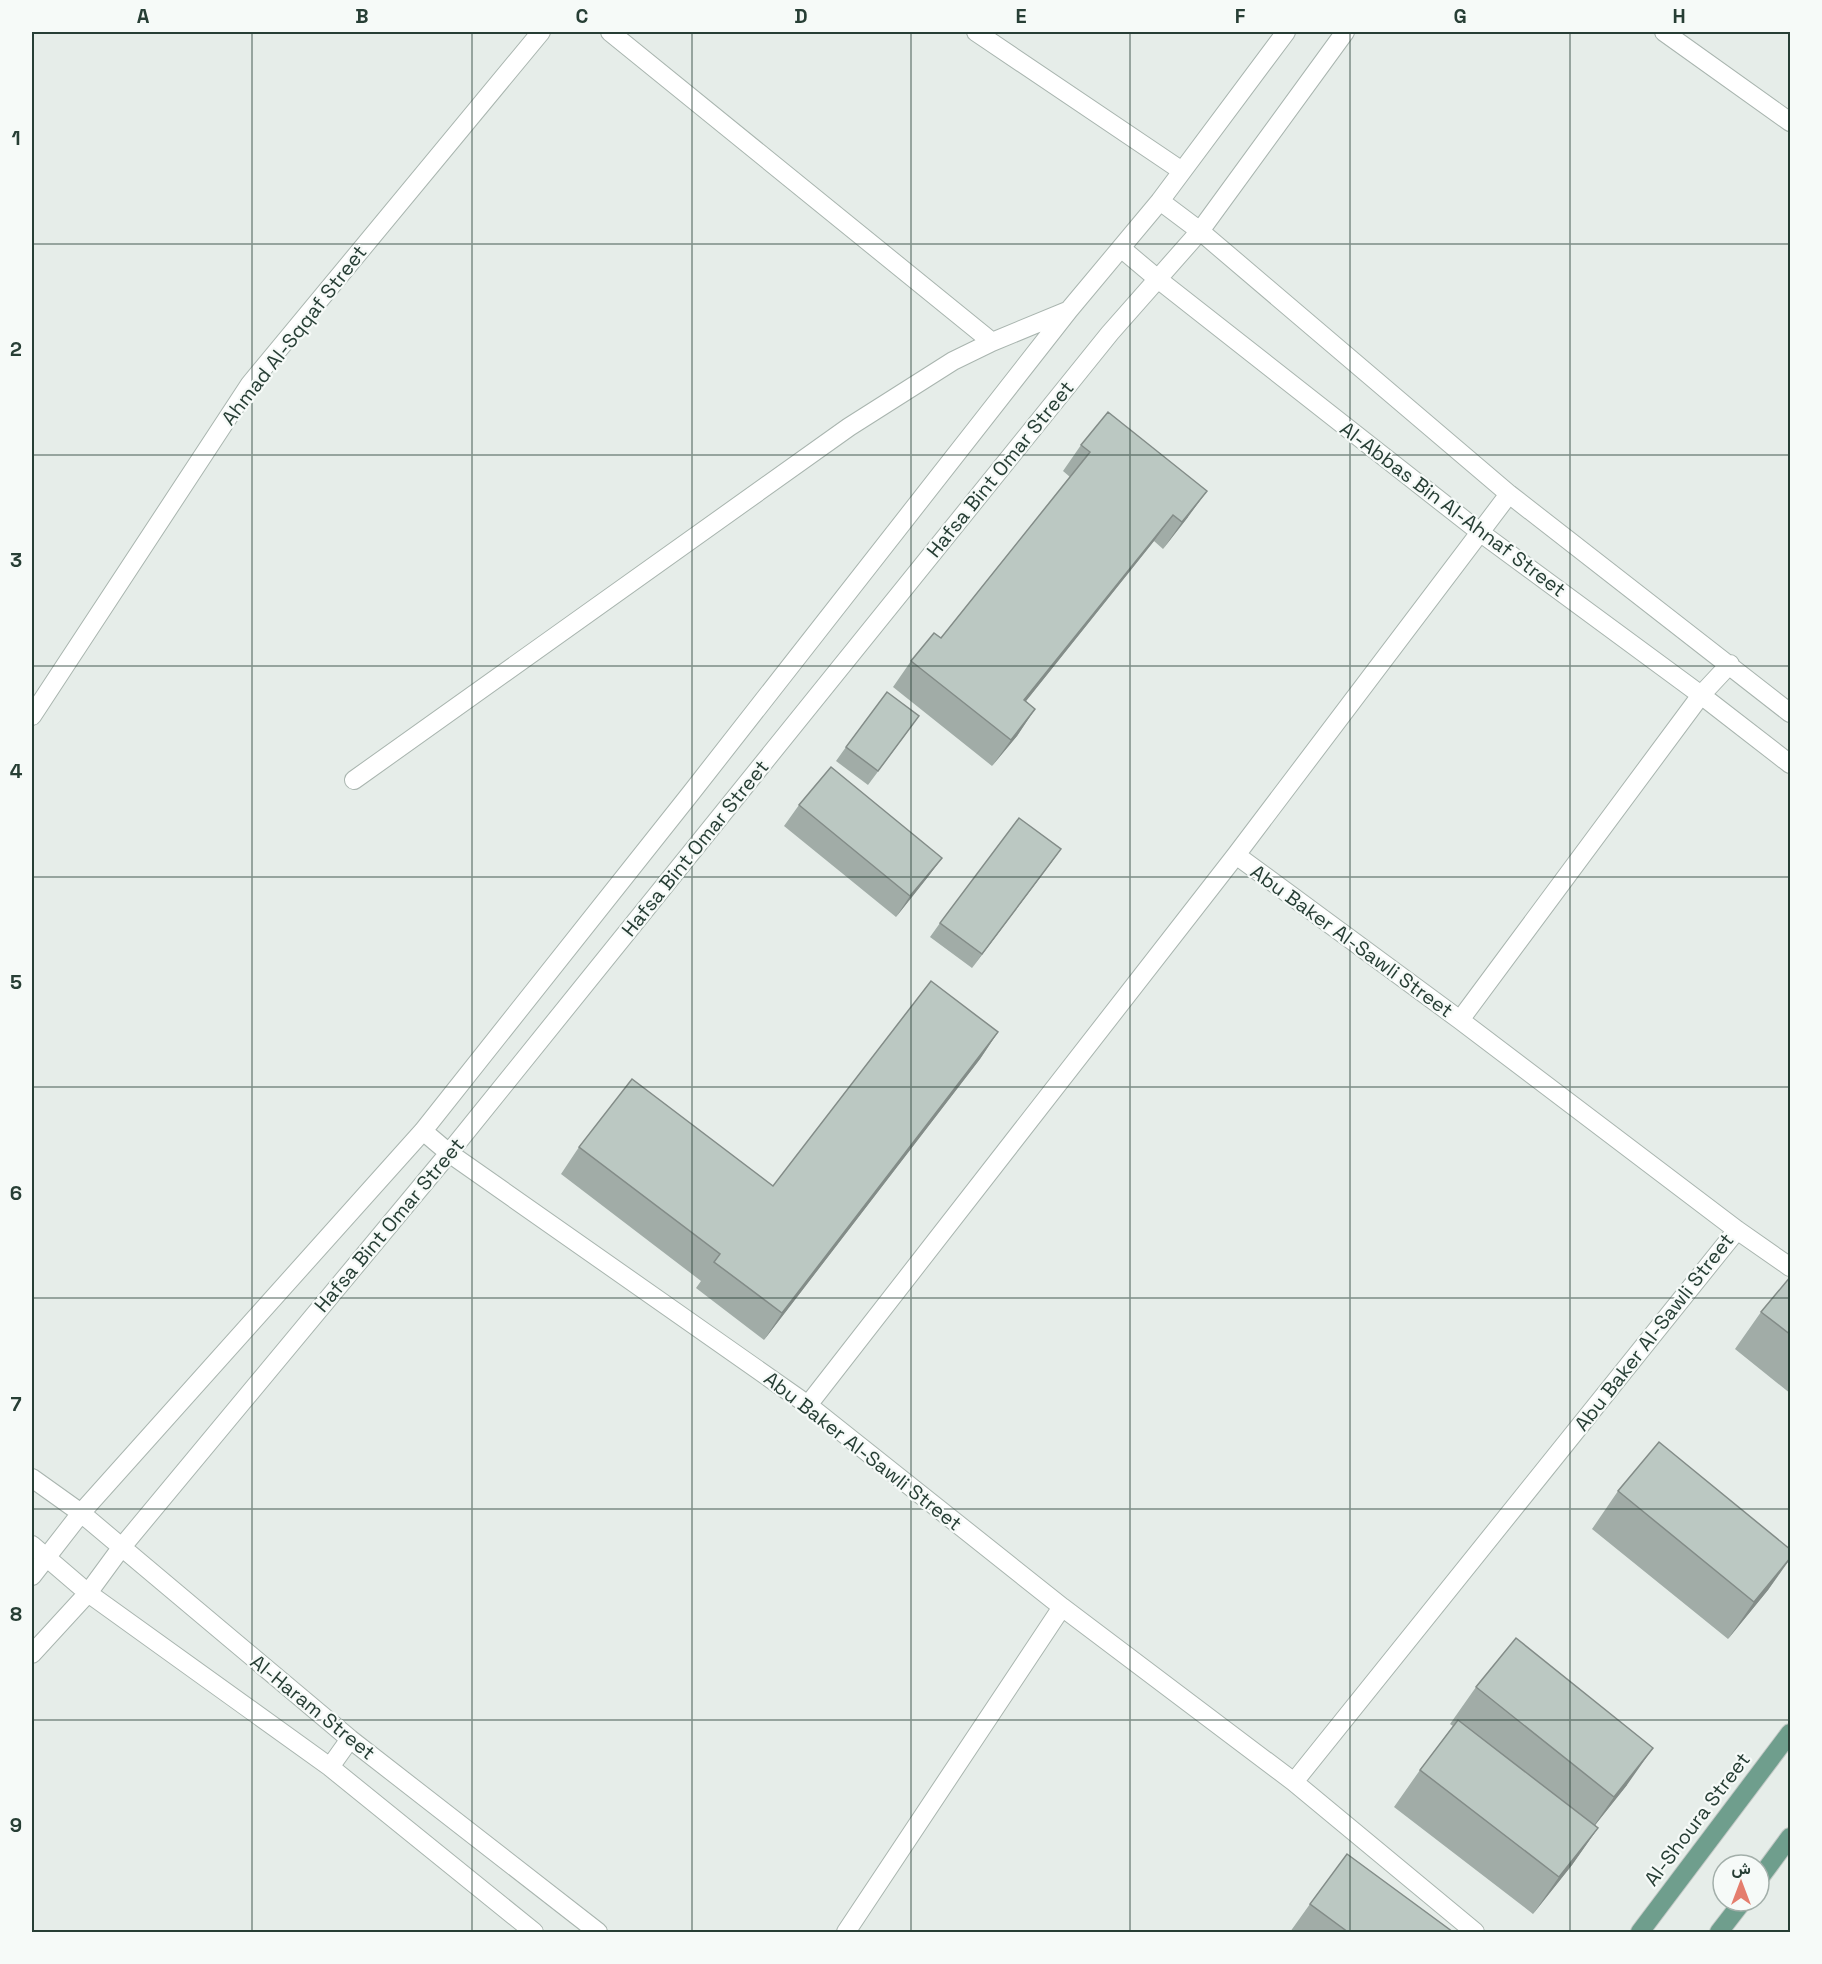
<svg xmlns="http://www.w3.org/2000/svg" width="1822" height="1964" font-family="'Space Grotesk',Vazirmatn,sans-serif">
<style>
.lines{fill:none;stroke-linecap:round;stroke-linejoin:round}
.minor-casing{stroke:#a9b5af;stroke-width:20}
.major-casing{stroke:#c3c9c6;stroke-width:20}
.minor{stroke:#fff;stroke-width:18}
.major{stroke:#6f9e8d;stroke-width:18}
.wall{fill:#a1aca7}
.shaded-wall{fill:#838c88}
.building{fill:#bbc8c2;stroke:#838c88;stroke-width:1.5}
.grid{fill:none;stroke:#273e35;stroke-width:1.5;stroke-opacity:0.55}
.labels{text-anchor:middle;stroke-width:4.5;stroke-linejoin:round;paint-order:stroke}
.street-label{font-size:20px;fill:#273e35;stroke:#f6faf8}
.neatline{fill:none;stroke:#273e35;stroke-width:2}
.grid-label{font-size:20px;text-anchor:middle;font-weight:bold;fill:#273e35}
</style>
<rect width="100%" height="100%" fill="#e6ede9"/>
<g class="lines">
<defs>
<path id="minor" d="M 610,32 L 992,342
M 976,32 L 1182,171
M 1664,32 L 1790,122
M 1160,201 L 1200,231 L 1509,494 L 1790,713
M 1121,248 L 1159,280 L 1481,533 L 1701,695 L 1790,764
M 32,716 L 250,384 L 541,32
M 354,780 L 849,427 L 953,361 L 992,342 L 1067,311
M 1236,855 L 1460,1020 L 1737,1230 L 1790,1267
M 1460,1020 L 1701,695 L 1730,664
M 423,1131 L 449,1153 L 808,1405 L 1062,1607 L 1294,1782 L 1475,1932
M 808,1405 L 1236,855 L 1509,494
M 32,1478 L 81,1513 L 350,1739 L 598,1932
M 32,1545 L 88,1593 L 330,1767 L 534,1932
M 32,1576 L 81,1513 L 423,1131 L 691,793 L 1069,310 L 1160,201 L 1286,32
M 32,1654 L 88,1593 L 121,1548 L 449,1153 L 1110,333 L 1200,231 L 1345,32
M 330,1767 L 350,1739
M 1294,1782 L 1737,1230
M 846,1932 L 1062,1607"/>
<path id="major" d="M 1759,1879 L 1790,1837
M 1640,1932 L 1790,1733
M 1719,1932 L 1743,1901"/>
</defs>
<use href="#minor" class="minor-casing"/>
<use href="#major" class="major-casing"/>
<use href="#minor" class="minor"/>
<use href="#major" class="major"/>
</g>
<path class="wall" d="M 1081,445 L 1188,517 L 1163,549 L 1154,541 L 1026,701 L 1035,709 L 1017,736 L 992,766 L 893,687 L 911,661 L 941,638 L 1070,477 L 1063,471 Z
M 909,730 L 868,785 L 836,761 L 846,747 Z
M 799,805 L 942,858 L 927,878 L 896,917 L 784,826 Z
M 1061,849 L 972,968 L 930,937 L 940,923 Z
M 998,1032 L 980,1059 L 764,1340 L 696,1288 L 701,1281 L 561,1174 L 579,1147 L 773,1186 Z
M 1791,1276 L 1791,1394 L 1735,1349 L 1761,1312 Z
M 1618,1491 L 1791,1550 L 1791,1558 L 1768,1590 L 1728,1639 L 1592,1529 Z
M 1476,1687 L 1627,1785 L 1595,1825 L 1598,1828 L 1572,1865 L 1533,1914 L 1394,1807 L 1420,1770 L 1453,1726 L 1450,1724 Z
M 1310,1904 L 1453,1932 L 1290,1932 Z"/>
<path class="shaded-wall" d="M 1207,491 L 1188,517 L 1163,549 L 1182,522 Z
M 1173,515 L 1154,541 L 1006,726 L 1024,700 Z
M 1035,709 L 1017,736 L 992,766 L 1011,740 Z
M 1061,849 L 1051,863 L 972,968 L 982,954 Z
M 942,858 L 927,878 L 896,917 L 910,896 Z
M 998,1032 L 980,1059 L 764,1340 L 782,1313 Z
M 1791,1557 L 1768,1590 L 1728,1639 L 1754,1602 Z
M 1653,1748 L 1627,1785 L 1588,1834 L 1614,1797 Z
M 1598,1828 L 1572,1865 L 1533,1914 L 1559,1877 Z"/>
<path class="building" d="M 1108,412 L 1207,491 L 1182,522 L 1173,515 L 1024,700 L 1035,709 L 1011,740 L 911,661 L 934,633 L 941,638 L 1090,452 L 1081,445 Z
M 887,692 L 919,716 L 878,771 L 846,747 Z
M 831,767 L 942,858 L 910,896 L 799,805 Z
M 1019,818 L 1061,849 L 982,954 L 940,923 Z
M 931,981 L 998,1032 L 782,1313 L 714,1262 L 720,1254 L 579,1147 L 632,1079 L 773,1186 Z
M 1791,1276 L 1791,1335 L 1761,1312 Z
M 1659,1442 L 1791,1550 L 1791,1557 L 1754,1602 L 1618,1491 Z
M 1516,1638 L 1653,1748 L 1614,1797 L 1476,1687 Z
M 1458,1720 L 1598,1828 L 1559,1877 L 1420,1770 Z
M 1347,1854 L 1453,1932 L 1348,1932 L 1310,1904 Z"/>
<path class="grid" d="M 252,32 L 252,1932M 472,32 L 472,1932M 692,32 L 692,1932M 911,32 L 911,1932M 1130,32 L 1130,1932M 1350,32 L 1350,1932M 1570,32 L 1570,1932M 32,244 L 1790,244M 32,455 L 1790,455M 32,666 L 1790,666M 32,877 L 1790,877M 32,1087 L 1790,1087M 32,1298 L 1790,1298M 32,1509 L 1790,1509M 32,1720 L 1790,1720"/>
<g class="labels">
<g class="street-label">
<text transform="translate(294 335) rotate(-52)" y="7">Ahmad Al-Sqqaf Street</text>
<text transform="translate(1000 469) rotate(-51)" y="7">Hafsa Bint Omar Street</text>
<text transform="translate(1453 509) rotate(37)" y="7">Al-Abbas Bin Al-Ahnaf Street</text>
<text transform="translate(695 848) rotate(-51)" y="7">Hafsa Bint Omar Street</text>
<text transform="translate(1352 941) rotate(36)" y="7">Abu Baker Al-Sawli Street</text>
<text transform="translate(389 1225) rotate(-50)" y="7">Hafsa Bint Omar Street</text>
<text transform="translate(1654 1332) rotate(-52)" y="7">Abu Baker Al-Sawli Street</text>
<text transform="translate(863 1451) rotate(38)" y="7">Abu Baker Al-Sawli Street</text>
<text transform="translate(313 1707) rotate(39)" y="7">Al-Haram Street</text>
<text transform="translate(1697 1819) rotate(-53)" y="7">Al-Shoura Street</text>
</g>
</g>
<rect width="1822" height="1964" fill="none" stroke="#f6faf8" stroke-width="66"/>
<g transform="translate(1741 1883)"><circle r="28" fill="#f6faf8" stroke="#a3afaa" stroke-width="1.5"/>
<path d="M0-4.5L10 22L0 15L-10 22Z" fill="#e47d6d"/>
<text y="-9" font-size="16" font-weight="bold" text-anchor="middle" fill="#273e35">ش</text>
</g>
<rect x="33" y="33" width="1756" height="1898" class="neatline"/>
<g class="grid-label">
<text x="143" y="23">A</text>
<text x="362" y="23">B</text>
<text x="582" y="23">C</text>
<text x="801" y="23">D</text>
<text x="1021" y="23">E</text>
<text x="1240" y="23">F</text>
<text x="1460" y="23">G</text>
<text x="1679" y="23">H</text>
<text x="16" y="145">1</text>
<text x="16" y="356">2</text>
<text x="16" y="567">3</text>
<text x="16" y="778">4</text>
<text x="16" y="989">5</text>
<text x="16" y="1200">6</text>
<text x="16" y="1411">7</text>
<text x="16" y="1621">8</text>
<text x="16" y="1832">9</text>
</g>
</svg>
